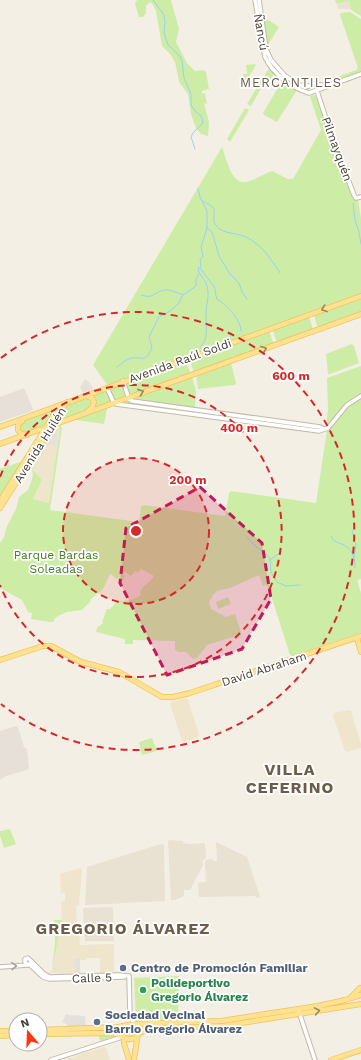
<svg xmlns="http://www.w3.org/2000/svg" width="361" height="1060" font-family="'Work Sans',sans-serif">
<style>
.residential{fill:#e9e1d1}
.industrial{fill:#e6e0d9}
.education{fill:#efe5cc}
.green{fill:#cdeda7;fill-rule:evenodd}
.parking{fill:#e4e1dd}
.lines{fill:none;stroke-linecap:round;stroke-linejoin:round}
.stream{stroke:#98d0f8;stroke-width:1}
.minor-casing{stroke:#c3baa8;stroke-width:5.5}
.major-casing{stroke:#f1c355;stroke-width:6}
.minor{stroke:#fff;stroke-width:3.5}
.major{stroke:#ffe192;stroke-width:4.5}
.oneway{stroke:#9a885e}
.oneway2{stroke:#a39f99}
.marked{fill:#c2185b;fill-opacity:0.2;stroke:#c2185b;stroke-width:3;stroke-dasharray:8 5;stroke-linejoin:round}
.ring{fill:none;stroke:#d62828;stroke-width:2;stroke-dasharray:7 5}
.service-dot{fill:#5c6f8a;stroke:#fff;stroke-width:1.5}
.leisure-dot{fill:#2e9e5b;stroke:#fff;stroke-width:1.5}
.labels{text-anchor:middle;stroke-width:3.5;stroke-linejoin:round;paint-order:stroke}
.street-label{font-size:12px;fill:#473f33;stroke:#fff}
.park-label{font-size:12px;fill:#437f20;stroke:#fff}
.service-label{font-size:12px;font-weight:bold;fill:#4e5e75;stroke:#fff;text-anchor:start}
.leisure-label{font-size:12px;font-weight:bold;fill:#27864d;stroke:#fff;text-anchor:start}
.neighbourhood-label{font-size:13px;letter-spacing:1px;fill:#6b5d49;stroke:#fff}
.district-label{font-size:16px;font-weight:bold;letter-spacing:1px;fill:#6b5d49;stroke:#fff}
.centre{fill:#d62828;stroke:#fff;stroke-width:2}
.ring-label{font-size:12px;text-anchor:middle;font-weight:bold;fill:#d62828;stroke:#fff;stroke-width:3.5;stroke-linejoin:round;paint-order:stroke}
</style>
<rect width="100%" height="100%" fill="#f4efe4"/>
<path class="residential" d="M 349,1 L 351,9 L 338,9 L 337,4 Z
M 169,840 L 183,841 L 183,843 L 189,844 L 204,843 L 205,844 L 206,858 L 202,861 L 203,865 L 190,890 L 184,890 L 184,895 L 182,897 L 175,900 L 171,900 L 168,842 Z
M 216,842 L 247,857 L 260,897 L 257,898 L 255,896 L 199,897 L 198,883 L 206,882 L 205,862 L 206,860 L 213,859 L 213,861 L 217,861 Z
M 161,844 L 164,845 L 165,901 L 85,905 L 87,867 Z
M 113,907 L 114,941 L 85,941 L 83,908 Z"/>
<path class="industrial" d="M 85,379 L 90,383 L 93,389 L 83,393 L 80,387 Z
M 24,388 L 33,409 L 32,411 L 0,422 L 0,397 Z
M 16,726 L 18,727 L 24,747 L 27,749 L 29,768 L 27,770 L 6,776 L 0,780 L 0,731 Z"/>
<path class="education" d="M 58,427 L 60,428 L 49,503 L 33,499 L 42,480 L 32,469 L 56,428 Z
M 186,698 L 188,700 L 199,734 L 198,737 L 184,742 L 182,741 L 170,704 L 171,702 Z
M 349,710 L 351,711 L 361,744 L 361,748 L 347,752 L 345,751 L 333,716 L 334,713 Z
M 81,868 L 82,869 L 79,905 L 76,906 L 77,929 L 79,930 L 80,945 L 114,944 L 114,971 L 113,973 L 100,973 L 100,958 L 87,958 L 86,960 L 80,960 L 80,974 L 49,973 L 52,969 L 60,930 L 62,930 L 61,901 L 65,901 L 65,893 L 61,893 L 60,874 Z
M 104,1047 L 106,1048 L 110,1060 L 63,1060 Z"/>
<path class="green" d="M 137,0 L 171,0 L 179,29 L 176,42 L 187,63 L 195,71 L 204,70 L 206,72 L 209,89 L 202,91 L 202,94 L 205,93 L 207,104 L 204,103 L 209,122 L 208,136 L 201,134 L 196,128 L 191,114 L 188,94 L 179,82 L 175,62 L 170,54 L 162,46 L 156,11 L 153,5 L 150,2 L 146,6 L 146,13 L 143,17 L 139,17 L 135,4 Z
M 335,0 L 361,0 L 361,16 L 351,10 L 349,1 L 336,4 Z
M 350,12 L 361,19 L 361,72 L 326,85 L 323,84 L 323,82 L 356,70 L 358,68 L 340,15 L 341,13 Z
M 264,19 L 267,19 L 279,27 L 268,45 L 267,44 L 263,21 Z
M 255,64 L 256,65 L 245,83 L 243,74 L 247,74 L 246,65 Z
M 269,68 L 274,74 L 270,80 L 267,78 L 251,106 L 247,104 Z
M 282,81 L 284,81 L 297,90 L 277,122 L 264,115 L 263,113 Z
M 313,94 L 316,97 L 355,201 L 358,200 L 361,218 L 361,294 L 108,386 L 93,365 L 222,147 C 226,157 231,184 245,182 C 254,181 263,174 272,171 L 288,179 L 293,179 L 321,130 L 310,97 Z
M 245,108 L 249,110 L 230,142 L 227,139 Z
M 361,297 L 361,312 L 319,327 L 317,326 L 314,315 Z
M 309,317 L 313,329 L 278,341 L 276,340 L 273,330 Z
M 269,331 L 273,342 L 272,344 L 195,371 L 193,371 L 190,360 Z
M 352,344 L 354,346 L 359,363 L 330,374 L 328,374 L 326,354 Z
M 186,361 L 190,372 L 189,374 L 131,395 L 129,394 L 126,383 Z
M 231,363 L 236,383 L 235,385 L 198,389 L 196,375 Z
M 361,366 L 361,393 L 344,406 L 328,426 L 326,425 L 328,410 L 327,378 Z
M 192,377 L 196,391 L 195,406 L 194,408 L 134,399 L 134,398 Z
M 122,384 L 126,396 L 114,400 L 109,389 Z
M 106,390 L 111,400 L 110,402 L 93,408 L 95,404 L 90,396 Z
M 87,397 L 92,399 L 91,409 L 59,421 L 58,419 L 67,404 Z
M 361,397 L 361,579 L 357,580 L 361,593 L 361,633 L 292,656 L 290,655 L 268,586 L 266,585 L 263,586 L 259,575 L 230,588 L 217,591 L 213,595 L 209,602 L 211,609 L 226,617 L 235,614 L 241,632 L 239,635 L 207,645 L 197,658 L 193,659 L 186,652 L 179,652 L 175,650 L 175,641 L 133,640 L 133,644 L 125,644 L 125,639 L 96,632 L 97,628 L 103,623 L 102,622 L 107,609 L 110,609 L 116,602 L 134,599 L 141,595 L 140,592 C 144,584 150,583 154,576 L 141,569 L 138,573 L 135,571 L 131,576 L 125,572 L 123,574 L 125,576 L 123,580 L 119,577 L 117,579 L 110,574 L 103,589 L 90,600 L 91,601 L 82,610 L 67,612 L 56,617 L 53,622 L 50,622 L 31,619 L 32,613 L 28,612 L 22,600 L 0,588 L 0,543 L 4,537 L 7,526 L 16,509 L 19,497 L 28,490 L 31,482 L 33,475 L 32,470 L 27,467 L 55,426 L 60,425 L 62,428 L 50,510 L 139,522 L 141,507 L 144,505 L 225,516 L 229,493 L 231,491 L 316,503 L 327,430 L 346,409 ZM 59,427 L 60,428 L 49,503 L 33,499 L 42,480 L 32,469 L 56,428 Z
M 123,401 L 193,411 L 194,412 L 193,413 L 123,403 Z
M 106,408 L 107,409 L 104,424 L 76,420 L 76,419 Z
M 54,409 L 55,410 L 44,427 L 24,434 L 18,429 L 22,421 Z
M 20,462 L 22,464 L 0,499 L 0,469 Z
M 228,597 L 231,604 L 218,609 L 216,602 Z
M 152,738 L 157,751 L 142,755 L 139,742 Z
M 10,829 L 16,844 L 4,848 L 0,836 L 0,831 Z
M 54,920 L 62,920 L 62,930 L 60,930 L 52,969 L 55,942 Z
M 179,976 L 178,1019 L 136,1021 L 134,978 Z
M 128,1027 L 133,1027 L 137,1033 L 133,1036 L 128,1037 L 124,1035 L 122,1031 Z
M 114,1034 L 117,1036 L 116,1037 L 101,1041 L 100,1041 L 98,1035 Z"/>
<path class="parking" d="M 58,427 L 57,446 L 46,444 L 50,439 L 52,439 L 52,434 L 56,428 Z
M 80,958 L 80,974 L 75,974 L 74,959 Z
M 66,1014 L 70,1015 L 85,1016 L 86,1026 L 67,1027 L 67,1024 L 62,1022 Z"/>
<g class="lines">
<path class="stream" d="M 153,0 L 164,15 L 165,22 L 164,33 L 168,45 L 180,56 L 182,61 L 184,78 L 191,94 L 191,105 L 195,111 L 201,116 L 203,121 L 202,124 L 193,133 L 191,137 L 195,149
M 198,189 L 200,197 L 207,211 L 207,228 L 201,247 L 203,256 L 200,260 L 201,266 L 198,269 C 199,275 205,279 207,286 C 210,296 206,304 206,314 C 205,325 210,338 200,347
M 203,201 C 219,210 213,208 214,222 C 220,235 235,232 246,237 C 261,244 272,260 280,273
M 353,203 L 355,220 L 359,232 L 361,244
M 207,228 L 212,232 L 219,256 L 230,274 L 239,283 L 242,292 L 247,299
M 200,268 C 204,274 209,280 214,286 C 216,290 215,295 217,299 C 226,305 241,319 241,331
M 141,295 C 154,300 154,291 165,290 C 172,289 176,294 183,294
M 117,367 C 121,364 126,359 132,358 C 142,356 146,364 152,347 L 149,337 L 159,317 L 170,311 L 179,303 L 182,296 L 196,286 L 196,279 L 199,274
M 352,530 L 356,545 L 354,558
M 331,536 C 334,543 338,542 344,545 C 352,549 356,560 355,568
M 247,537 L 252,543 L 268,556 L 270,559 L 271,572 L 277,582 L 286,586 L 300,585
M 270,560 L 282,551"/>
<defs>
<path id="minor" d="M 255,0 L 265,57 C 273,74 292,88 309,93 L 361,74
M 259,0 L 266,49 L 271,60 L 285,76 L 302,86 L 305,87 L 315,84 L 327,86
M 317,91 L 334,143 L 354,195 L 356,198 L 361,197
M 123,381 L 129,399 L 132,401 L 320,427 L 324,429
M 107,388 L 113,401 L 116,404 L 319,431 L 328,428 L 347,405 L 361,396
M 29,964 L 43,977 L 49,979 L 124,977
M 28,965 L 25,962 L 25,959 L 28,958 L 44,974 L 50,977 L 119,975 L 129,976
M 0,967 L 28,965
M 129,976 L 130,1016 L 134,1024
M 299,1012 L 315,1060
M 51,1060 L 122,1037"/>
<path id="major" d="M 86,396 L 92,398 L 94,402 L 92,408 L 88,411
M 22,421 L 18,424 L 18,430 L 21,434 L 27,435
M 0,427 L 361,296
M 0,444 L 361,314
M 0,501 L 60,405
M 0,508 L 67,402
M 357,638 L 361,652
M 0,660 L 43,646 L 51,646 L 81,662 L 119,672 L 162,697 L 173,697 L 190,693 L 361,636
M 351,997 L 360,988
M 40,1030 L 118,1027 L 134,1024 L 221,1021 L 318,1006 L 345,1000 L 361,995
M 0,1031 L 16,1031
M 40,1034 L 113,1033 C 119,1034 122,1038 128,1039 C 136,1041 140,1031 147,1029 L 223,1026 L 361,1004
M 0,1036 L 16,1035
M 124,1037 L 124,1043 L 129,1060
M 134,1060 L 138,1033 L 134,1024
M 331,1060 L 361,1050"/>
</defs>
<use href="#minor" class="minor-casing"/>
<use href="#major" class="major-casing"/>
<use href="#minor" class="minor"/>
<use href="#major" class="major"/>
</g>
<defs><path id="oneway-chevron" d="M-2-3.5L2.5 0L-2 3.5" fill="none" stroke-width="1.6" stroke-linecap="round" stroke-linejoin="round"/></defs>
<g class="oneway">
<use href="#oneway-chevron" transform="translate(324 309) rotate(160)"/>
<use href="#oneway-chevron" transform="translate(264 349) rotate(-20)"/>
<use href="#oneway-chevron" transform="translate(141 392) rotate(-20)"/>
<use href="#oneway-chevron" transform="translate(317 1011) rotate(-10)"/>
</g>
<use class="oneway2" href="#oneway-chevron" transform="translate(14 966) rotate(-3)"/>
<path class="marked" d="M 200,487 L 262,543 L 271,599 L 242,649 L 167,675 L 120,583 L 126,528 Z"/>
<circle cx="136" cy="531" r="73" fill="#d62828" fill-opacity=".12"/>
<g class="ring">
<circle cx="136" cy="531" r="73"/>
<path d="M0 477A146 146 0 1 1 0 585"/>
<path d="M1 358A219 219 0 1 1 1 704"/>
</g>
<g class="service-dot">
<circle cx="123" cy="968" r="4"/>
<circle cx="97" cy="1022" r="4"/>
</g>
<circle class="leisure-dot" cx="143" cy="990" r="4"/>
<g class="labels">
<g class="street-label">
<text transform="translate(261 32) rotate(80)" y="4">Ñancú</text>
<text transform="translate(337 149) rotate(70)" y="4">Pilmayquén</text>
<text transform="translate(180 361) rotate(-20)" y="4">Avenida Raúl Soldi</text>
<text transform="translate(40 445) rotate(-58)" y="4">Avenida Huilén</text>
<text transform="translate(264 669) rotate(-18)" y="4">David Abraham</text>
<text transform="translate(92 978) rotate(-2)" y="4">Calle 5</text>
</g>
<g class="park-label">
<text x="56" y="559">Parque Bardas<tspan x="56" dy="14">Soleadas</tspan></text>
</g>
<g class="service-label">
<text x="131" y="972">Centro de Promoción Familiar</text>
<text x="105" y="1019">Sociedad Vecinal<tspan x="105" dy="14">Barrio Gregorio Álvarez</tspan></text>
</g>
<g class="leisure-label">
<text x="151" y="987">Polideportivo<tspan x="151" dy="14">Gregorio Álvarez</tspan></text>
</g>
<g class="neighbourhood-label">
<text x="291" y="87">MERCANTILES</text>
</g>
<g class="district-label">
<text x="290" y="775">VILLA<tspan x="290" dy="18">CEFERINO</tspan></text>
<text x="123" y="934">GREGORIO ÁLVAREZ</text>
</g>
</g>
<circle cx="136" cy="531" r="6" class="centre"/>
<g class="ring-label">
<text x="291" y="380">600 m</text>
<text x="239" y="432">400 m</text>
<text x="188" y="484">200 m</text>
</g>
<g transform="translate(28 1032) rotate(341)"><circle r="19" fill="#ffffff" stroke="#b5b2ad"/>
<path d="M0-3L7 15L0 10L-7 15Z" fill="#ff3610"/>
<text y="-6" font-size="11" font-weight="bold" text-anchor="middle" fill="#473f33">N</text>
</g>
</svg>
